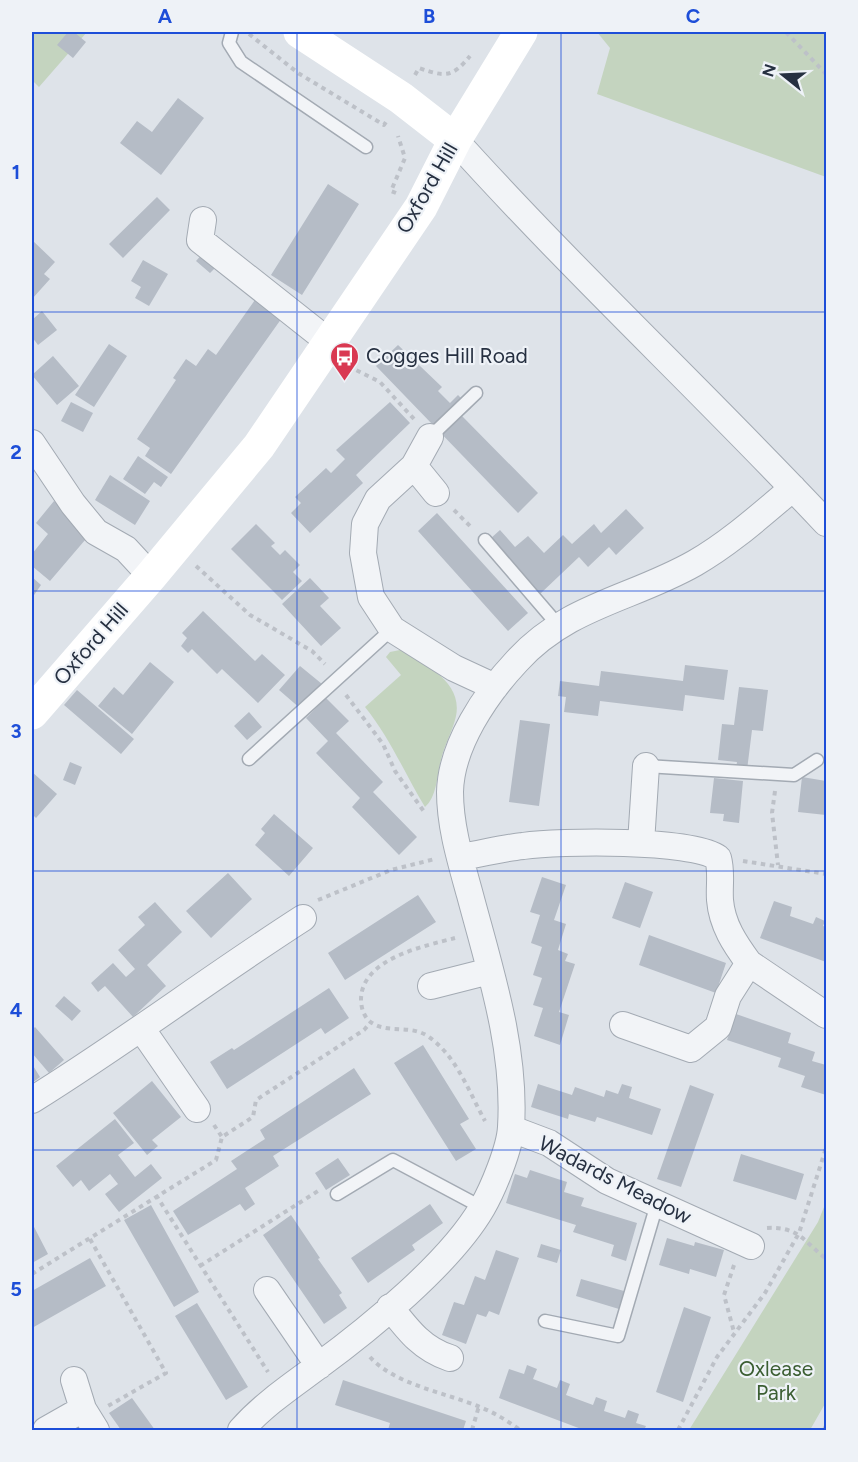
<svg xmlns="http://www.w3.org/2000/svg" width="858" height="1462" font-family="Figtree,sans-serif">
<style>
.green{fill:#c4d4bf}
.building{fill:#b5bcc6}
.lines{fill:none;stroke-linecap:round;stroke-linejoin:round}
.lane-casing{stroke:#a3aab3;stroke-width:15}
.street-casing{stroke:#a3aab3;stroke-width:28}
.path{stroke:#bdc1c8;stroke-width:4;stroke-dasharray:4.5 4.5;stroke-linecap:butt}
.lane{stroke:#f2f4f7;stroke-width:12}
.street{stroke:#f2f4f7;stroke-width:26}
.secondary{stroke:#fff;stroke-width:33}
.grid{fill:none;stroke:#1d4ed8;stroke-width:1.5;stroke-opacity:0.55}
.labels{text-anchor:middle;stroke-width:4.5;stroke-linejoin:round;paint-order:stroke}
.street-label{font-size:21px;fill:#263041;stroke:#eef2f7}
.poi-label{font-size:21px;fill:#263041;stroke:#eef2f7;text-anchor:start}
.park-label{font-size:21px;fill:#3b5e32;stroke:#eef2f7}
.neatline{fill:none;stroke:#1d4ed8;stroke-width:2}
.grid-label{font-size:20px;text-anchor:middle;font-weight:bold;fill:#1d4ed8}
</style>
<rect width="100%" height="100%" fill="#dee3e9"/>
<path class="green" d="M 32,32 L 87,32 L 39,87 L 32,80 Z
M 597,32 L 826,32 L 826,177 L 597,94 L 610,48 Z
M 400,650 C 424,664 463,681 456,716 C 453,731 444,745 441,760 C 437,775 437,797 425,807 C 405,774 390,738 365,707 L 401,675 L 386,657 L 390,652 Z
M 826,1202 L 826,1402 L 810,1430 L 689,1430 L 818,1222 Z"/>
<path class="building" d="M 68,32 L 74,32 L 86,42 L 73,58 L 57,45 Z
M 178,98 L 204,118 L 161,175 L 120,143 L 137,121 L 152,132 Z
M 328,184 L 359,204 L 302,295 L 271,275 Z
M 157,197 L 170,210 L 123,258 L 109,244 Z
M 32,240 L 55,262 L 44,274 L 50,279 L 32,299 Z
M 205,251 L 219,264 L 210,273 L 196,261 Z
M 143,260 L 168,274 L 149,306 L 135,298 L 141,287 L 131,281 Z
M 257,297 L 284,315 L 171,474 L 145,456 L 150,448 L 137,439 L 176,380 L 173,378 L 186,359 L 196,366 L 208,349 L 216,355 Z
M 42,311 L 57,330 L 38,345 L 32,337 L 32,320 Z
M 109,344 L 127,356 L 94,407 L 75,395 Z
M 398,345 L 442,387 L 438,391 L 450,403 L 458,395 L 471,408 L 462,416 L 538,493 L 518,513 L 376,366 Z
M 53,356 L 79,386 L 57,405 L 32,375 Z
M 71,402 L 93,413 L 83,432 L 61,421 Z
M 390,402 L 410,423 L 356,475 L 363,483 L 310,533 L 291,513 L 301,503 L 295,497 L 326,468 L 331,473 L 345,459 L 336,450 Z
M 138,456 L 168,477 L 161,487 L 154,482 L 145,494 L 123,479 Z
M 110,475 L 150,501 L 135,525 L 95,500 Z
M 54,501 L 91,533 L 50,581 L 32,566 L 32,554 L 48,534 L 36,523 Z
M 626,509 L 644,528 L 616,555 L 609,547 L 588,567 L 579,557 L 540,594 L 490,539 L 500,530 L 515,547 L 528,536 L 544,553 L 563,535 L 572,544 L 594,524 L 601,533 Z
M 437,513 L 528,613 L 508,631 L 418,531 Z
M 256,524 L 275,543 L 271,546 L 280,555 L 285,550 L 300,565 L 293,572 L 302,581 L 282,600 L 231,549 Z
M 32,577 L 41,585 L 32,598 Z
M 310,578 L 329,598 L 320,606 L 341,628 L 321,646 L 282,604 Z
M 203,611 L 255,661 L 262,654 L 285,675 L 258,703 L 222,669 L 217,674 L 192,649 L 188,653 L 181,646 L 187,638 L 182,633 Z
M 150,662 L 174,682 L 132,734 L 98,706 L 114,687 L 123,695 Z
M 685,665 L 728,670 L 724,700 L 685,695 L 683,711 L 600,701 L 598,716 L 564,712 L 566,697 L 558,696 L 560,681 L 599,686 L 601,671 L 683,681 Z
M 300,666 L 322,684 L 301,709 L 279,690 Z
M 739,687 L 768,690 L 763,731 L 752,730 L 747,770 L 736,768 L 737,762 L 718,760 L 722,724 L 734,725 Z
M 77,690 L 134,739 L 121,754 L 64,705 Z
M 326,698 L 349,721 L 336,733 L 383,782 L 373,792 L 417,837 L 399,855 L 352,807 L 360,798 L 316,753 L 328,741 L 306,718 Z
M 249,712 L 262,727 L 247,740 L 234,726 Z
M 520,720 L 550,724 L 539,806 L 509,802 Z
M 70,762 L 82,767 L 75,785 L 63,780 Z
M 32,772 L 57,794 L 36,818 L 32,814 Z
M 802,777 L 826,781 L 826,815 L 798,812 Z
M 714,778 L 743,781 L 739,823 L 723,821 L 724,814 L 710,813 Z
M 274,814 L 313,848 L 289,876 L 255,845 L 265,833 L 261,829 Z
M 228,873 L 252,899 L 211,938 L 186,911 Z
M 542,877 L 566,885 L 554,920 L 566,924 L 558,950 L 568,954 L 565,961 L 575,964 L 559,1012 L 569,1015 L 560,1045 L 534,1036 L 543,1008 L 533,1005 L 542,978 L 533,975 L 542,947 L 531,943 L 540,915 L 530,912 Z
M 625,882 L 653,892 L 640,928 L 612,918 Z
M 418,895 L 436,922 L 345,980 L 328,953 Z
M 774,901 L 792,907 L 790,916 L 813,924 L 816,917 L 825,921 L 823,926 L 826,927 L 826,962 L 760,938 Z
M 155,902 L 182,932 L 147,965 L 166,986 L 133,1017 L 105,986 L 98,992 L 91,983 L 113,963 L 126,977 L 135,969 L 118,950 L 145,925 L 138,917 Z
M 649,935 L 726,963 L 716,993 L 639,965 Z
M 329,988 L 349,1018 L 325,1034 L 321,1028 L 227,1089 L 210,1062 L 232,1048 L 234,1050 Z
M 64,996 L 81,1011 L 72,1021 L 55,1006 Z
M 736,1014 L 791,1033 L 788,1043 L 815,1052 L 812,1061 L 826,1065 L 826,1095 L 801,1087 L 805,1076 L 778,1067 L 781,1058 L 727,1040 Z
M 35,1027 L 64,1060 L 49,1073 L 32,1053 L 32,1030 Z
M 423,1045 L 469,1119 L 460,1124 L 476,1149 L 456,1161 L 394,1063 Z
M 32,1064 L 40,1077 L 32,1083 Z
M 354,1068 L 371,1094 L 273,1156 L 279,1166 L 245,1188 L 255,1204 L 245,1211 L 240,1204 L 188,1235 L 173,1211 L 237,1169 L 231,1161 L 265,1139 L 260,1130 Z
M 152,1081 L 181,1117 L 152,1140 L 158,1146 L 147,1155 L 113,1113 Z
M 538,1084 L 572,1095 L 575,1087 L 604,1097 L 606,1090 L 618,1094 L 622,1084 L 632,1087 L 629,1098 L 661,1109 L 652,1135 L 597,1117 L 595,1122 L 569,1114 L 568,1119 L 531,1107 Z
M 690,1085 L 714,1094 L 681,1187 L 657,1179 Z
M 115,1119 L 134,1143 L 118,1155 L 135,1177 L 151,1164 L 162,1178 L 119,1212 L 105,1194 L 118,1184 L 110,1174 L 89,1191 L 81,1180 L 73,1187 L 56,1166 Z
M 741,1154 L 804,1174 L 796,1200 L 733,1181 Z
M 338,1158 L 350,1175 L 326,1190 L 315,1173 Z
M 530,1170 L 567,1182 L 564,1192 L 584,1198 L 581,1206 L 637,1223 L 626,1261 L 611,1256 L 614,1245 L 573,1232 L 576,1225 L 506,1203 L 515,1174 L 527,1178 Z
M 430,1204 L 443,1223 L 412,1245 L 415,1250 L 368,1283 L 351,1258 Z
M 151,1205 L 199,1292 L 174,1307 L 124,1220 Z
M 291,1215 L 320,1258 L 318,1259 L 342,1293 L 339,1295 L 347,1308 L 324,1324 L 263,1235 Z
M 32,1223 L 48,1254 L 32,1263 Z
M 667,1238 L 694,1246 L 695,1242 L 724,1250 L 716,1277 L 690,1269 L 689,1274 L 659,1265 Z
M 541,1244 L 561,1250 L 557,1263 L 537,1257 Z
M 496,1250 L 519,1258 L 499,1315 L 489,1311 L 486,1317 L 477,1314 L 466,1344 L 442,1335 L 454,1302 L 464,1305 L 475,1276 L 485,1280 Z
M 90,1258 L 106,1286 L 32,1328 L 32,1291 Z
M 581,1279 L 624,1291 L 619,1309 L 576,1296 Z
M 197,1303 L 248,1387 L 226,1400 L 175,1316 Z
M 684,1307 L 711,1317 L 683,1402 L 656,1392 Z
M 527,1365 L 537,1369 L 533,1379 L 557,1388 L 560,1380 L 570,1384 L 566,1395 L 593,1405 L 596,1397 L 607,1401 L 604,1411 L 625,1418 L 628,1410 L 639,1414 L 636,1423 L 646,1426 L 644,1430 L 584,1430 L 499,1398 L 509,1369 L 524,1374 Z
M 343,1380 L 466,1421 L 463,1430 L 388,1430 L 390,1423 L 335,1405 Z
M 132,1398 L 155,1430 L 121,1430 L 109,1413 Z"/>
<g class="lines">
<defs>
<path id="lane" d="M 232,32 L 229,43 L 241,62 L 366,147
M 430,437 L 476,393
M 485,540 L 558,625
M 249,759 L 392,629
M 646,766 L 794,775 L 817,760
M 337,1194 L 393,1160 L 483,1208
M 545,1321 L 618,1336 L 657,1204"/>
<path id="street" d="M 455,140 C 574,272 704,393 826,523
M 203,220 L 200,240 L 329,342
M 430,437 L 414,466 L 378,499 L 365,524 L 363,553 L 371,597 L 392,629 L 454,668 L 495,687
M 32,443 L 73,504 L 96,532 L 126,549 L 151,576
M 414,466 L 436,493
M 641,843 L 646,766
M 460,857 C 481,854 502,848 523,846 C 559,841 692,839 718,858 C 722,872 719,885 720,900 C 722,925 735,944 749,963 L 728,996 L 718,1027 L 691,1049 L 623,1025
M 749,963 L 826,1015
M 431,986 L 490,971
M 141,1028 L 197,1109
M 32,1100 C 124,1043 211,977 303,918
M 512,1129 L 549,1143 L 607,1181 L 751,1246
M 267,1290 L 319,1366
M 390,1307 C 408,1330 422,1349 450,1358
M 74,1380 L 83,1409
M 46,1430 L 83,1409 L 96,1430
M 241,1430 C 263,1405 290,1387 317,1367 C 369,1329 450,1263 482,1208 C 493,1189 510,1148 511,1127 C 516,1049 490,970 470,895 C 461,862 450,827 450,792 C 451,745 486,694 517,661 C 568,605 632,599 695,563 C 730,543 762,514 793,488"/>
</defs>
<use href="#lane" class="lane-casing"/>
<use href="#street" class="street-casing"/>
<path class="path" d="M 786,32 L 826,74
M 249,34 L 298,73 L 384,125 L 386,122
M 415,75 L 419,68 C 445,77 452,78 470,56
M 396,193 L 391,191 L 405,158 L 398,136
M 350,364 L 356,370 L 380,382 L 414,419
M 454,510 L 472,528
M 196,566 L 250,615 L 312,651 L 325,664
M 346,695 L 383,744 L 395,771 L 425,813
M 775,791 L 772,813 L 778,865
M 743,861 L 826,874
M 318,900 L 391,870 L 435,859
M 455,938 C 425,946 362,958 361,999 C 361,1008 364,1018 372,1023 C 390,1034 411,1024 429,1037 C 457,1057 469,1092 485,1121
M 214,1125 L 222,1137
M 156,1195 L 268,1372
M 767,1228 C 798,1226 805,1242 826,1259
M 90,1239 L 166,1373 L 108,1406
M 734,1265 L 724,1295 L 734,1332
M 200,1266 L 318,1191
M 32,1274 L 216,1160 L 222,1137 L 253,1117 L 256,1100 L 364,1030 L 370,1023
M 370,1357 C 395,1385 447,1393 480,1407 C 495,1413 508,1421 520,1430
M 472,1430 L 479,1406
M 678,1430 L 717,1357 L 765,1293 L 799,1233 L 826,1148
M 824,1430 L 826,1426"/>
<use href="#lane" class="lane"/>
<use href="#street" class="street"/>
<path class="secondary" d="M 300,32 L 401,98 L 455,140
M 32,713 L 151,576 L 259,446 L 421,207 L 455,140 L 521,32"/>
</g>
<path class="grid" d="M 297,32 L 297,1430M 561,32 L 561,1430M 32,312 L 826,312M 32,591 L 826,591M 32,871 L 826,871M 32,1150 L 826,1150"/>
<defs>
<symbol id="bus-pin" viewBox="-11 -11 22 30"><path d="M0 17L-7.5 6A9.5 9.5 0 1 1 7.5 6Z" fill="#d93952" stroke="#eef2f7"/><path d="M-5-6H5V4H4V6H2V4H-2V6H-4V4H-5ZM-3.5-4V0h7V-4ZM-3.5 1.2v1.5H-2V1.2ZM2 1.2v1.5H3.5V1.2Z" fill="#fff"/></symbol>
</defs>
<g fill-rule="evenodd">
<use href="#bus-pin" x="328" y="340" width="33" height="45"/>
</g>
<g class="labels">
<g class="street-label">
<text transform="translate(427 188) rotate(-60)" y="7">Oxford Hill</text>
<text transform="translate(91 644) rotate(-49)" y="7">Oxford Hill</text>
<text transform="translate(615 1180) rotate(27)" y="7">Wadards Meadow</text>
</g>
<g class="poi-label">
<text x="366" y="363">Cogges Hill Road</text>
</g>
<g class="park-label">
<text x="776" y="1376">Oxlease<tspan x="776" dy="24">Park</tspan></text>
</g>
</g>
<rect width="858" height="1462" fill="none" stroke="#eef2f7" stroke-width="66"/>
<g transform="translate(783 75) rotate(288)" stroke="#eef2f7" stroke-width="4.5" paint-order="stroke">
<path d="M0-4.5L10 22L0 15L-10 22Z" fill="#263041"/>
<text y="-9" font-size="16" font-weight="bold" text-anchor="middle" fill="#263041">N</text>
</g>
<rect x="33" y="33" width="792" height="1396" class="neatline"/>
<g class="grid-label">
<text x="165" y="23">A</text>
<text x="429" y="23">B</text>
<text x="693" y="23">C</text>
<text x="16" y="179">1</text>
<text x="16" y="459">2</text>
<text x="16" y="738">3</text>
<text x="16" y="1017">4</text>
<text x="16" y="1296">5</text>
</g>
</svg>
